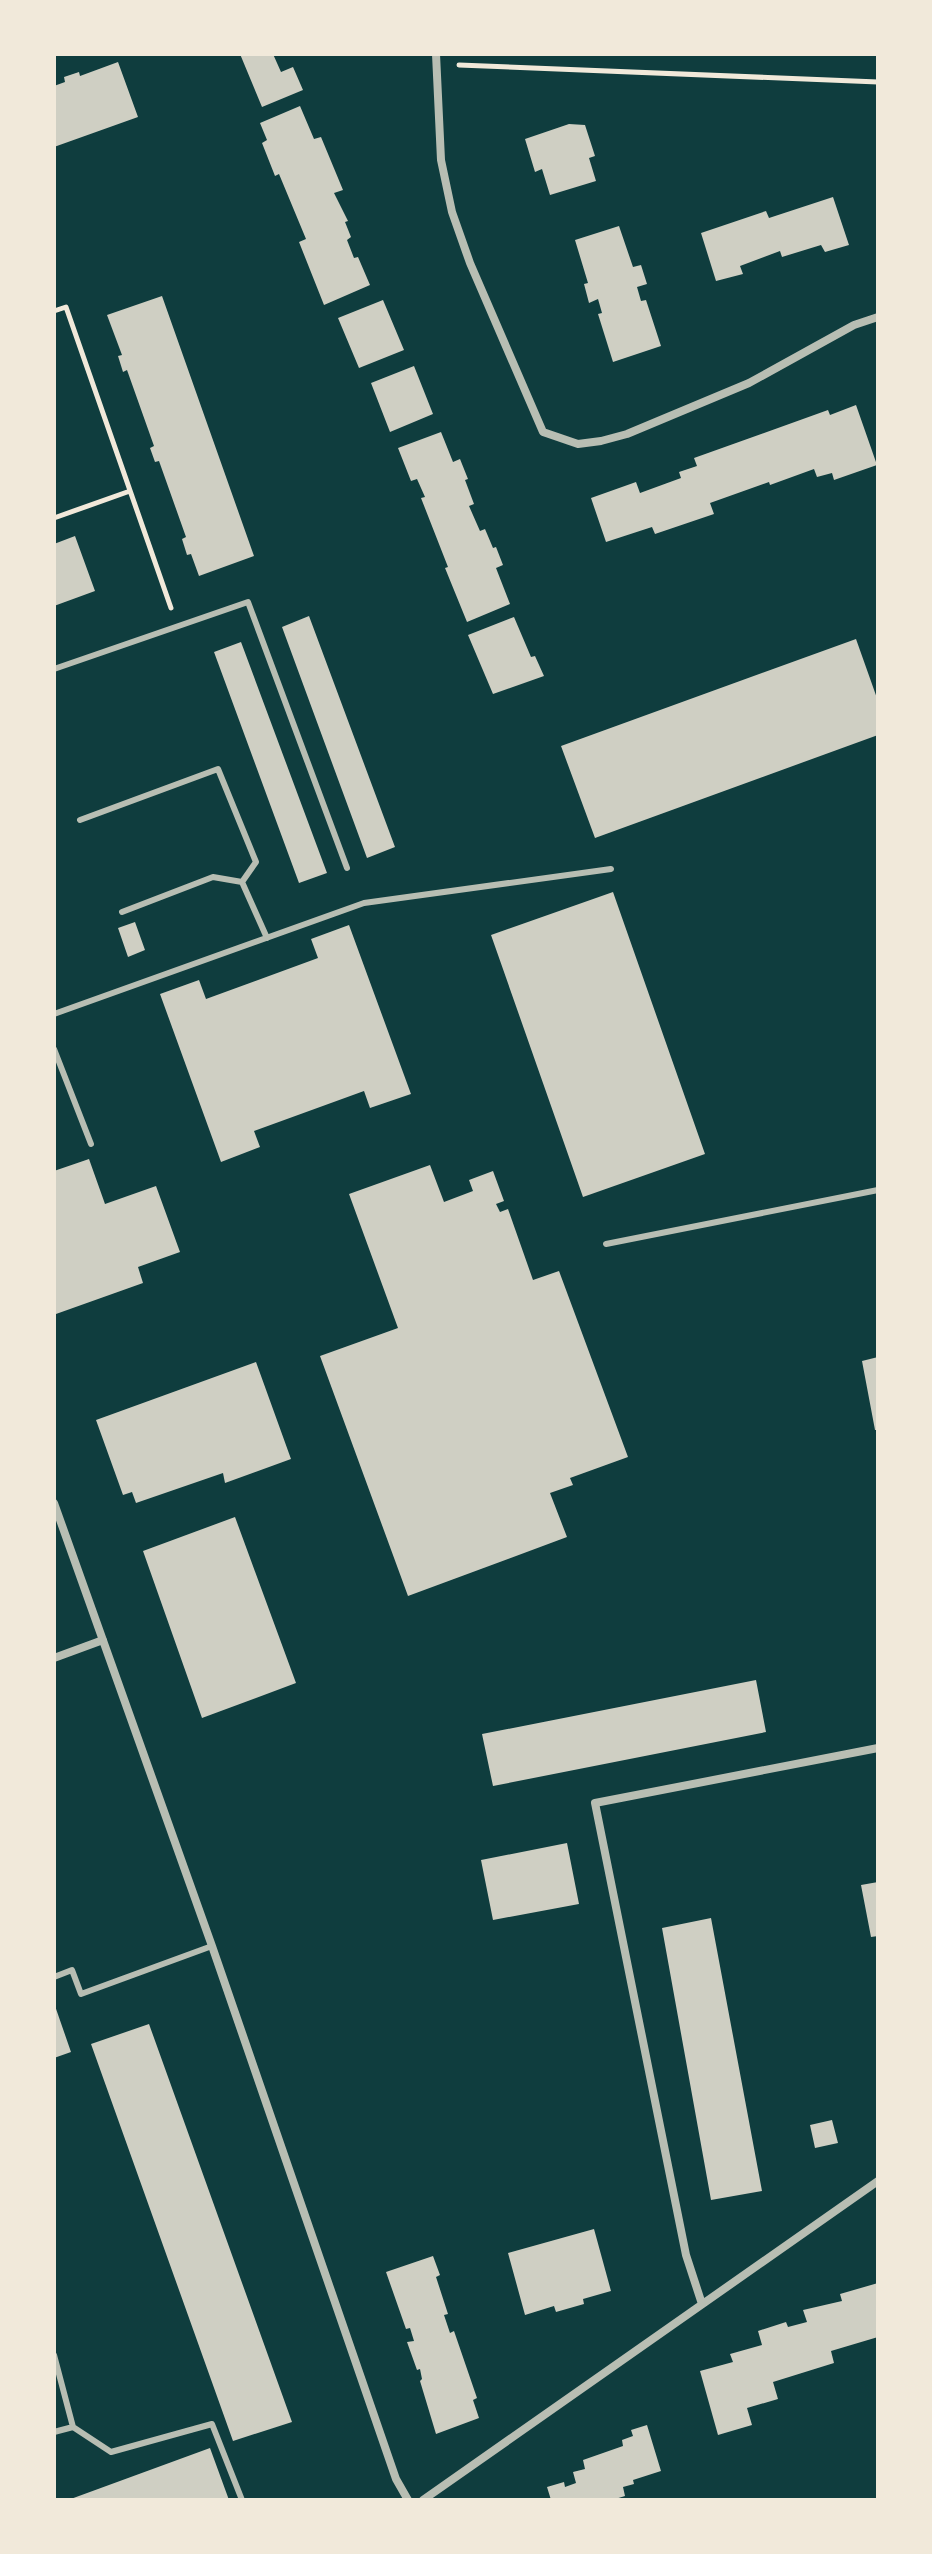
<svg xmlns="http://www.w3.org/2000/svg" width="932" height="2554" font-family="Figtree,sans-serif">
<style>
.building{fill:#cfcfc3}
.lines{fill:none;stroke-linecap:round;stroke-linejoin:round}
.path{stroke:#f1e9da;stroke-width:5}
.service{stroke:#b8beb3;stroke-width:6}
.minor{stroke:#b8beb3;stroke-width:8}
</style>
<rect width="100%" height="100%" fill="#0f3d3e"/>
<path class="building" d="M 240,54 L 273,54 L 281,72 L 293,67 L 303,90 L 262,107 Z
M 118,62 L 138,117 L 54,147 L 54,86 L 65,82 L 64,77 L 79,72 L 80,76 Z
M 300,106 L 314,139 L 321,137 L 343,190 L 334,193 L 348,221 L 345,222 L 351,237 L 347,240 L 354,258 L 358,257 L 370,285 L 324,305 L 299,242 L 306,239 L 279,174 L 275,176 L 262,143 L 267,140 L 260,123 Z
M 569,124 L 585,125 L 595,156 L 589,158 L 596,181 L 550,195 L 542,169 L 535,172 L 525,139 Z
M 833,197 L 849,245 L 825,252 L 821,245 L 782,257 L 780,251 L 740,266 L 743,274 L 716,281 L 701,233 L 766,211 L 769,218 Z
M 619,226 L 633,267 L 641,265 L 647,284 L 637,287 L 641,301 L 646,300 L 661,346 L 613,362 L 598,314 L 602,313 L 598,299 L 589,303 L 584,284 L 588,283 L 575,240 Z
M 162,296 L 254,556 L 199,576 L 191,554 L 187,555 L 182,539 L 186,537 L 159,461 L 155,462 L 150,448 L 154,446 L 127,370 L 123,372 L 118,356 L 122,355 L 107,315 Z
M 383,300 L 404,350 L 359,368 L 338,318 Z
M 414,366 L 433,414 L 390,432 L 371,383 Z
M 856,405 L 877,465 L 834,480 L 832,473 L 817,477 L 814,469 L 770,485 L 769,482 L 710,503 L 714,514 L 655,534 L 652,527 L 606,542 L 591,498 L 636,482 L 640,493 L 681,478 L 679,472 L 697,466 L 694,458 L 828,410 L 830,415 Z
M 441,432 L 453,462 L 460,459 L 468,479 L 465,480 L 474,504 L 469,506 L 480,531 L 485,529 L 493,548 L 496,547 L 503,565 L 496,568 L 510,604 L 467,622 L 445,568 L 448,567 L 421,498 L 425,497 L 417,479 L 411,481 L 398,448 Z
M 75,536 L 95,591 L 54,606 L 54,544 Z
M 309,616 L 395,847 L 367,858 L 282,627 Z
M 514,617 L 531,657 L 535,656 L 544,676 L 493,694 L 468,635 Z
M 856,639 L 878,701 L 878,735 L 595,838 L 561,746 Z
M 241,642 L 327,873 L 299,883 L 214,652 Z
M 613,892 L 705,1154 L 583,1197 L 491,935 Z
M 135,922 L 145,950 L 128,957 L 118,928 Z
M 349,925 L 411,1094 L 370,1108 L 364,1091 L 254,1131 L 260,1147 L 221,1162 L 160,994 L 199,980 L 206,999 L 318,958 L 311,939 Z
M 89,1159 L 105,1204 L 156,1186 L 180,1252 L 138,1267 L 143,1283 L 56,1314 L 54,1171 Z
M 430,1165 L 444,1202 L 473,1191 L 469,1180 L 493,1171 L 504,1201 L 496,1204 L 500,1212 L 508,1209 L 533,1280 L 559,1271 L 628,1457 L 570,1478 L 573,1485 L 550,1493 L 567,1537 L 408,1596 L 320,1356 L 398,1328 L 349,1194 Z
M 878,1357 L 878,1430 L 875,1430 L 862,1361 Z
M 256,1362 L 291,1459 L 225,1483 L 223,1473 L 136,1503 L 132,1492 L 123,1495 L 96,1420 Z
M 235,1517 L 296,1683 L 202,1718 L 143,1551 Z
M 756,1680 L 766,1732 L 493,1786 L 482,1734 Z
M 567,1843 L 579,1904 L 493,1920 L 481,1860 Z
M 878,1882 L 878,1936 L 871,1937 L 861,1885 Z
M 711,1918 L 762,2191 L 711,2200 L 662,1928 Z
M 54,2003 L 71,2052 L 54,2058 Z
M 149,2024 L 292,2422 L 233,2441 L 91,2044 Z
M 832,2120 L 838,2143 L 815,2148 L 810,2125 Z
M 594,2229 L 611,2291 L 583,2299 L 584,2304 L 556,2312 L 554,2306 L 525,2315 L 508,2253 Z
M 433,2256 L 440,2275 L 436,2277 L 448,2314 L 444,2315 L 450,2333 L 454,2331 L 477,2398 L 473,2400 L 479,2418 L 436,2434 L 420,2381 L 422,2379 L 420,2369 L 417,2370 L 407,2342 L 414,2341 L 410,2328 L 406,2329 L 386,2272 Z
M 878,2283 L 878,2337 L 831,2351 L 834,2363 L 773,2382 L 778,2399 L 747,2408 L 752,2425 L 718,2435 L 700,2371 L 733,2362 L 730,2354 L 762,2345 L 758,2331 L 786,2322 L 788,2327 L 807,2322 L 803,2310 L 842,2301 L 840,2294 Z
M 647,2425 L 661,2471 L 633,2480 L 634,2484 L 623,2487 L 625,2496 L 612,2500 L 551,2500 L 547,2487 L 564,2482 L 565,2487 L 576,2483 L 573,2472 L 585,2469 L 583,2460 L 623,2446 L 622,2440 L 633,2436 L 631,2430 Z
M 210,2448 L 229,2500 L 68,2500 Z"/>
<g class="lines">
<path class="path" d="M 459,65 L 878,82
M 54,311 L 66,307 L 171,608
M 54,518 L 130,491"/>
<path class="service" d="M 54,669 L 248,602 L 347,868
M 80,820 L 218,769 L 256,862 L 242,882 L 267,938
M 122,912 L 213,877 L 242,882
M 54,1014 L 364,903 L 611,869
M 54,1049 L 91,1144
M 606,1244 L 878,1190
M 54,1977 L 72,1970 L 81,1994 L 212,1946
M 54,2355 L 73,2427 L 54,2432
M 73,2427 L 111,2452 L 212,2424 L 242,2500"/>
<path class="minor" d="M 436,54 L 441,160 L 452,212 L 470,263 L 543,432 L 578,444 L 601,441 L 627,434 L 749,383 L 854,325 L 878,317
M 54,1503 L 212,1946 L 396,2479 L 408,2500
M 54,1658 L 103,1640
M 702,2304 L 686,2255 L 595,1803 L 878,1748
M 423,2500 L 878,2181"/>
</g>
<rect width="932" height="2554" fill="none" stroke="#f1e9da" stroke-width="112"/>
</svg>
